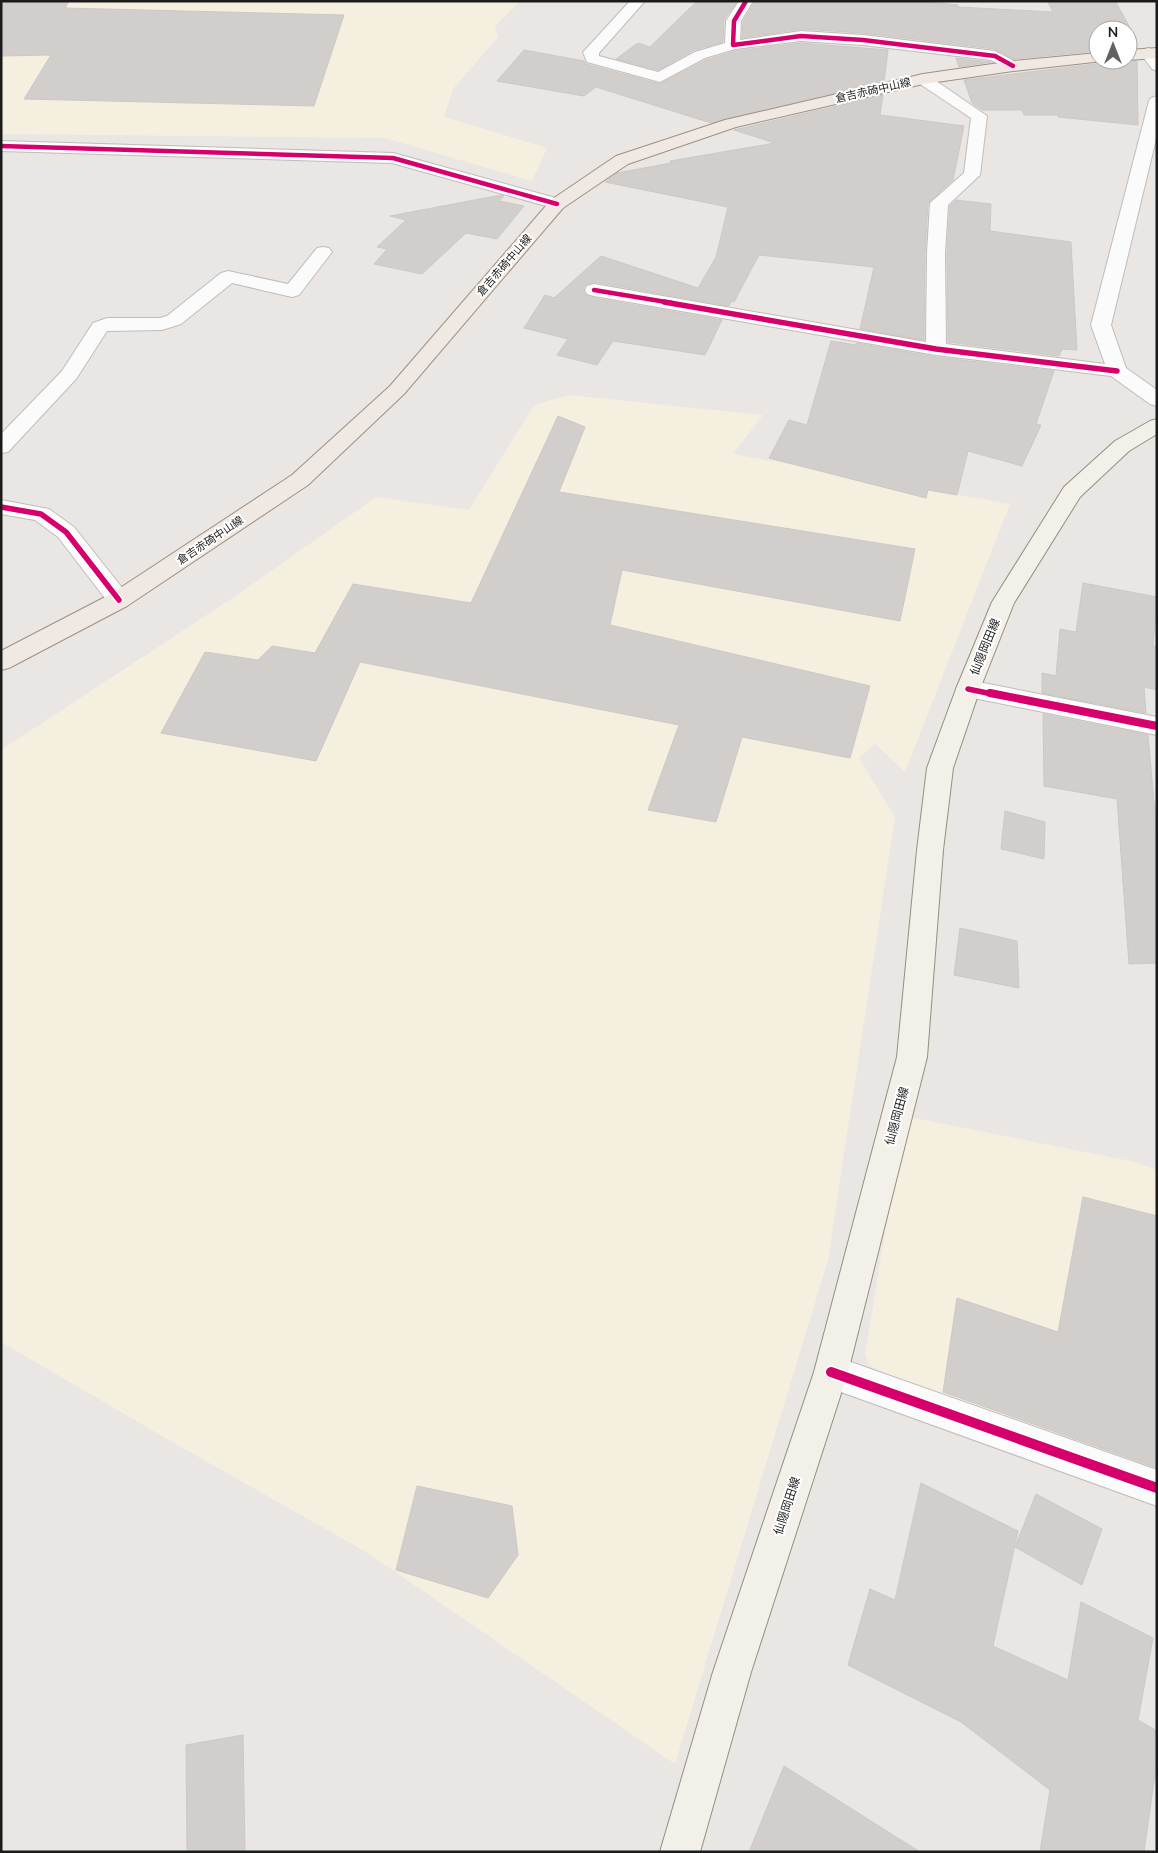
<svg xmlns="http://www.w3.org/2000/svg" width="1158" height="1853" font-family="'Nunito Sans','Noto Sans JP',sans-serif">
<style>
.education{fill:#f4efde}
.building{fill:#d1cecc;stroke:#ccc8c5}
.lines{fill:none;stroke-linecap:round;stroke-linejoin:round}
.minor-casing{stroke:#bfbdbc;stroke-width:2}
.secondary-casing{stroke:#92907d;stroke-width:2}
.primary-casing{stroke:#9e9082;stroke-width:2}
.minor{fill:#fcfbfb;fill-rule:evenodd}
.secondary{fill:#f2f0e8;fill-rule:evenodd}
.primary{fill:#efe8e3;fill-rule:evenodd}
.cycleway-far3-casing{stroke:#fff;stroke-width:6}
.cycleway-far2-casing{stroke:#fff;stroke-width:8}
.cycleway-far1-casing{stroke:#fff;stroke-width:11}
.cycleway-casing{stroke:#fff;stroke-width:13}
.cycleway-far3{stroke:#d6006c;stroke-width:4.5}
.cycleway-far2{stroke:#d6006c;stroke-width:5.5}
.cycleway-far1{stroke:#d6006c;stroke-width:8}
.cycleway{stroke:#d6006c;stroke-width:10}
.labels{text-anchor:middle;stroke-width:4;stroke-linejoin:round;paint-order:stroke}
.far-street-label{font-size:11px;fill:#1b1b1b;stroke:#fff}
.street-label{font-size:12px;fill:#1b1b1b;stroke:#fff}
</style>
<rect width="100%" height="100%" fill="#e9e6e4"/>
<path class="education" d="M 1,1 L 520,1 L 495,26 L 498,37 L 453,89 L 444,117 L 547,148 L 532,181 L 384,138 L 1,134 Z
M 569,395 L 763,415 L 733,454 L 1010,504 L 905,772 L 875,744 L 859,758 L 895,817 L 828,1260 L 675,1764 L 366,1552 L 167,1439 L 1,1342 L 1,750 L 237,595 L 376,497 L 469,510 L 534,405 Z
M 914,1118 L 1136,1162 L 1157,1170 L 1157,1474 L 896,1381 L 869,1365 L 865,1354 L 902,1127 Z"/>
<path class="building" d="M 1,1 L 69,1 L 65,8 L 344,15 L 314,106 L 24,99 L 51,55 L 1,56 Z
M 697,1 L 737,1 L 724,20 L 723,42 L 694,50 L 658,70 L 616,59 L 638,43 L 650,47 Z
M 755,1 L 920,1 L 958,5 L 958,7 L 1053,12 L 1048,2 L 1116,2 L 1136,39 L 1136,48 L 1128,48 L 1128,30 L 1098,30 L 1098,51 L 1014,59 L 995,49 L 863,33 L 801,29 L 742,38 L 743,22 Z
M 801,43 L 888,50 L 884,81 L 711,123 L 596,87 L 584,96 L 497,81 L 524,50 L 584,61 L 586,64 L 660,84 L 706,60 L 735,51 Z
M 956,58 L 990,62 L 991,62 L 959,67 Z
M 1106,60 L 1137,61 L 1138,125 L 1058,117 L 1058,115 L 1024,115 L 1022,110 L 982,110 L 972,103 L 964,80 L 1103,63 Z
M 883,95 L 880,115 L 964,126 L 953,180 L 928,203 L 925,253 L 924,340 L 860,329 L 874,267 L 759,255 L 734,302 L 731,301 L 729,306 L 594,282 L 585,285 L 583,289 L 585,295 L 594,298 L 722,320 L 705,355 L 613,341 L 597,365 L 557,355 L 568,339 L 524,328 L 545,295 L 554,298 L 601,256 L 698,288 L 716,257 L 728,207 L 605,182 L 617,173 L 671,163 L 670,161 L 775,143 L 734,130 Z
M 501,195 L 504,196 L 499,201 L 524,206 L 497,239 L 466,233 L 422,274 L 374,264 L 387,249 L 377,247 L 406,220 L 390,216 Z
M 956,200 L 991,204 L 990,231 L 1071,242 L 1077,350 L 1062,349 L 1059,356 L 948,342 L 947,253 L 950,206 Z
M 831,341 L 856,345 L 856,343 L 936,357 L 1054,371 L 1036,424 L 1041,425 L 1022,466 L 968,451 L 957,495 L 928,490 L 926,498 L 769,458 L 789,420 L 807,425 Z
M 558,416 L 585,427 L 559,492 L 915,549 L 900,621 L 622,570 L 610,625 L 870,686 L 850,758 L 742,737 L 716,822 L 648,810 L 679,725 L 360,662 L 316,761 L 161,733 L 205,652 L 258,660 L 272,646 L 315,653 L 353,584 L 471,603 Z
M 1083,583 L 1157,597 L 1153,646 L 1157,646 L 1157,690 L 1144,687 L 1146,713 L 1042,693 L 1042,673 L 1056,676 L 1060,629 L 1076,632 Z
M 1043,714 L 1148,735 L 1157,835 L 1157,963 L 1129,964 L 1117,799 L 1044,786 Z
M 1005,811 L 1045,822 L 1044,859 L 1001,849 Z
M 960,928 L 1017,941 L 1019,988 L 954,975 Z
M 1083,1197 L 1157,1216 L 1157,1468 L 943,1392 L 957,1298 L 1058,1332 Z
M 921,1483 L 1018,1531 L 993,1646 L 1068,1680 L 1081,1602 L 1153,1638 L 1138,1720 L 1157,1731 L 1157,1760 L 1144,1852 L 1040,1852 L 1050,1790 L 961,1722 L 848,1665 L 870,1589 L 895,1600 Z
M 417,1486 L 512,1506 L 518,1555 L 488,1598 L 396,1570 Z
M 1036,1494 L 1102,1529 L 1082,1585 L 1015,1547 Z
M 243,1735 L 245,1852 L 187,1852 L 186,1745 Z
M 784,1766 L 920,1852 L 749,1852 Z"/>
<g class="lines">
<defs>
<path id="minor" d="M 630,1 L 645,1 L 599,53 L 599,56 L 658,72 L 695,52 L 725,43 L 726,21 L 739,1 L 753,1 L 741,21 L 740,40 L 801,31 L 863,35 L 995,51 L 1018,63 L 1021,66 L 1018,69 L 1008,69 L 991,60 L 863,45 L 801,41 L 735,49 L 705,58 L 660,82 L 587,62 L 583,52 L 586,49 Z
M 1148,48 L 1153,50 L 1157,55 L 1157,71 L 1152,69 L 1140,53 L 1143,50 Z
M 923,74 L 929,76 L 987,116 L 980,175 L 948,205 L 945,253 L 946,344 L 1105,364 L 1091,325 L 1149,101 L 1151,98 L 1157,96 L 1157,135 L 1111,325 L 1126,368 L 1157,390 L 1157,406 L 1150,404 L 1111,376 L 936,355 L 594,296 L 587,294 L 585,290 L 587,286 L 594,284 L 926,342 L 927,253 L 930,203 L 964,173 L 971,118 L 917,82 L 915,79 L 917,76 Z
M 1,141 L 393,153 L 563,200 L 566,204 L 563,208 L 557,209 L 392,163 L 1,151 Z
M 323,247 L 329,248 L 332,252 L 299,295 L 292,297 L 232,283 L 181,324 L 162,330 L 107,331 L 76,379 L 8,452 L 1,453 L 1,434 L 62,371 L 93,323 L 107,318 L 160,318 L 167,316 L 221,273 L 228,271 L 288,284 L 317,248 Z
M 1,500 L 49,509 L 74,527 L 127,594 L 130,600 L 127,606 L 119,608 L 111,606 L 58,537 L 35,520 L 1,514 Z
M 968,680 L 1157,717 L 1157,735 L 959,695 L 956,689 L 959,683 Z
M 831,1355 L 1157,1470 L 1157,1506 L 819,1384 L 814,1372 L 819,1360 Z"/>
<path id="secondary" d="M 1157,419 L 1157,434 L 1129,451 L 1080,497 L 1014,603 L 980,689 L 953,768 L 943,850 L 927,1057 L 848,1372 L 751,1672 L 700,1852 L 660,1852 L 713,1672 L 814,1372 L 897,1057 L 917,850 L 927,768 L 956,689 L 992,602 L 1064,487 L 1115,441 L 1150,421 Z"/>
<path id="primary" d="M 1157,48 L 1157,58 L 1128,60 L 1128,50 Z
M 1098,53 L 1098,60 L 1104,60 L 1103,61 L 1013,71 L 923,84 L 736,127 L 628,164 L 563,208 L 404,394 L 308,485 L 127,606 L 9,668 L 1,670 L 1,651 L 111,594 L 292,475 L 390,386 L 551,200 L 616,156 L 725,120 L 923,74 L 1013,61 Z"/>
</defs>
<use href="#minor" class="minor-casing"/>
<use href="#secondary" class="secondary-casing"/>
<use href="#primary" class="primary-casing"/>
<use href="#minor" class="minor"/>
<use href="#secondary" class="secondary"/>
<use href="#primary" class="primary"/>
<defs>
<path id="cycleway-far3" d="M 746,1 L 734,21 L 733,45 L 801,36 L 863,40 L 995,56 L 1013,66
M 1,146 L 393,158 L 557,204
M 594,290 L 672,303"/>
<path id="cycleway-far2" d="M 664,302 L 936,349 L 1117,371
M 1,507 L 41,514 L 66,532 L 119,600
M 968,689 L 997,695"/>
<path id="cycleway-far1" d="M 990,693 L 1157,726"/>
<path id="cycleway" d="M 831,1372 L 1157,1488"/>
</defs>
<use href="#cycleway-far3" class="cycleway-far3-casing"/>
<use href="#cycleway-far2" class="cycleway-far2-casing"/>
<use href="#cycleway-far1" class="cycleway-far1-casing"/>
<use href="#cycleway" class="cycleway-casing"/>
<use href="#cycleway-far3" class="cycleway-far3"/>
<use href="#cycleway-far2" class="cycleway-far2"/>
<use href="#cycleway-far1" class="cycleway-far1"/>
<use href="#cycleway" class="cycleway"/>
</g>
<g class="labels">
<g class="far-street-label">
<text transform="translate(873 90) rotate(-13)" y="4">倉吉赤碕中山線</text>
<text transform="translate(504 265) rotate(-49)" y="4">倉吉赤碕中山線</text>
<text transform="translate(210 540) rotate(-34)" y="4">倉吉赤碕中山線</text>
</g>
<g class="street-label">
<text transform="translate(985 647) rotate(-68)" y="4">仙隠岡田線</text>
<text transform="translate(897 1116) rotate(-75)" y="4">仙隠岡田線</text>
<text transform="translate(787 1506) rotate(-72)" y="4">仙隠岡田線</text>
</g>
</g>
<rect width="1158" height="1853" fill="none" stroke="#1b1b1b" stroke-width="5"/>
<g transform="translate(1113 45)"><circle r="24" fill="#ffffff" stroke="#a4a4a4"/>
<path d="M0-4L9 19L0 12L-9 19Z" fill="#636261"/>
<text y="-8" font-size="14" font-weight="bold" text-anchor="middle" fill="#1b1b1b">N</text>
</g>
</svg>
